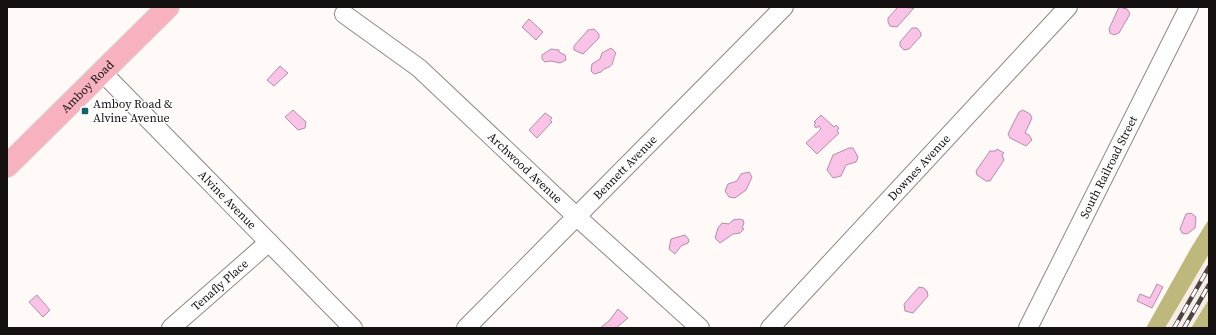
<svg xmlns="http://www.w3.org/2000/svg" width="1216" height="335" font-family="'Source Serif 4',serif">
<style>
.built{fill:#f8ece7}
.forest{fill:#bfb87c}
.water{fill:#f9c2e7;stroke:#b48da6}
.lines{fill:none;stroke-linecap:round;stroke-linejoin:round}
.minor-casing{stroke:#8e8785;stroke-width:20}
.major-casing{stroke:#d9d9d9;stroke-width:24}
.minor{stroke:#fff;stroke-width:18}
.major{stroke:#f7b1bf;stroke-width:22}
.rail-casing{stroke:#474442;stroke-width:4.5}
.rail{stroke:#fff;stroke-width:3;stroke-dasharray:9;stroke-linecap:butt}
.poi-dot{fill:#136364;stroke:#fff;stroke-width:1.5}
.labels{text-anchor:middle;stroke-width:3;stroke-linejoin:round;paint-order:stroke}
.street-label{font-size:12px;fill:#141110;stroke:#fff}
.poi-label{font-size:12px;fill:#141110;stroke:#fff;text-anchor:start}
</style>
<rect width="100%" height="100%" fill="#fffaf8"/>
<path class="built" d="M 1209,254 L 1209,299 L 1191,328 L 1165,328 Z"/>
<path class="forest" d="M 1209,219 L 1209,254 L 1165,328 L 1146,328 L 1191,248 Z
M 1209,299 L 1209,328 L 1191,328 Z"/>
<path class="water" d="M 898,7 L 914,8 L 897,27 L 890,26 L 888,22 L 888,18 Z
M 1119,7 L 1127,9 L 1130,14 L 1119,33 L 1114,35 L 1110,33 L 1109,29 Z
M 529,19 L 543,32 L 536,40 L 522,27 Z
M 912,28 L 917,28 L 921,33 L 921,36 L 909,49 L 904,50 L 900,46 L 900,42 Z
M 594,29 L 599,34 L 599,38 L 583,54 L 574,50 L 574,46 L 588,30 Z
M 611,48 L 616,53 C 611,63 616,65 604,69 L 601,72 L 594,74 L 591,71 L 592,64 L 600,59 L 602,53 Z
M 551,49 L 559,50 L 559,52 L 565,55 L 566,60 L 560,63 L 551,61 L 545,62 L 542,59 L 542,55 Z
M 280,66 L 288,73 L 274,86 L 267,80 Z
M 293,110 L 306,122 L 305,128 L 298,130 L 285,117 Z
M 1023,110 L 1030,114 L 1032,118 L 1025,133 L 1029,135 L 1032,140 L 1026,146 L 1010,138 L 1008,134 L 1019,112 Z
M 545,113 L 552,118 L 550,120 L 552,122 L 537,138 L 529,130 Z
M 821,115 L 834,127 L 836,125 L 839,128 L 837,131 L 839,133 L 817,154 L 806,143 L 821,129 L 819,126 L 816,128 L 814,125 L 816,123 L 814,122 Z
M 849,148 L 853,148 L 858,157 L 856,162 L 846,165 L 841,176 L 833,178 L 827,170 L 833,155 Z
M 997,149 L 1004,153 L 1002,155 L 1004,160 L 990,181 L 986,181 L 977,175 L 976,171 L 990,151 L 996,151 Z
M 749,172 L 752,177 L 746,190 L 735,198 L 729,197 L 725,191 L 728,184 L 737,181 L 741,174 Z
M 1191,213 L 1196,217 L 1195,228 L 1187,234 L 1182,233 L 1180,229 L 1186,214 Z
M 739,219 L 743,220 L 744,223 L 742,228 L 744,229 L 740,233 L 733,234 L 720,243 L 715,238 L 718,228 L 722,223 L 729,224 L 733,220 Z
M 685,235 L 689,240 L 688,243 L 681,246 L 675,254 L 669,249 L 671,239 Z
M 1157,284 L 1163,287 L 1152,308 L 1137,301 L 1140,294 L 1150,298 Z
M 919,287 L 924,288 L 927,291 L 928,296 L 913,313 L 905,311 L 904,304 Z
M 37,295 L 50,310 L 43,317 L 29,302 Z
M 618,309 L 628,318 L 616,328 L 600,328 L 609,321 Z"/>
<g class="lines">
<defs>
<g id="minor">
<path id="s1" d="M 344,14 L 419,68 L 577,217 L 700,328"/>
<path id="s2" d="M 102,72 L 353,328"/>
<path id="s3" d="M 171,328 L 269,242"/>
<path id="s4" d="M 466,328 L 784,7"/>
<path id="s5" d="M 770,328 L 1068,7"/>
<path id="s6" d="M 1028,328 L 1189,7"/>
</g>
<g id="major">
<path id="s7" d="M 7,166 L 168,7"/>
</g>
</defs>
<use href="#minor" class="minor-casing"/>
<use href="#major" class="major-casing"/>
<use href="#minor" class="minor"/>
<use href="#major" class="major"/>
<defs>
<path id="rail" d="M 1174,328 L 1209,267
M 1184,328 L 1209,285"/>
</defs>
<use href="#rail" class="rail-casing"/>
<use href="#rail" class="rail"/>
</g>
<rect class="poi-dot" x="81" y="107" width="8" height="8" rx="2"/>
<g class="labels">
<g class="street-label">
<text dy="4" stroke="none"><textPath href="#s7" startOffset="113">Amboy Road</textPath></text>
<text dy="4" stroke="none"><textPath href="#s6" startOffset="180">South Railroad Street</textPath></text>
<text dy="4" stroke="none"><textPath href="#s1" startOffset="238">Archwood Avenue</textPath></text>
<text dy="4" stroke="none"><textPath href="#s4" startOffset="226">Bennett Avenue</textPath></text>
<text dy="4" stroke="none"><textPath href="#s5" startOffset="219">Downes Avenue</textPath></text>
<text dy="4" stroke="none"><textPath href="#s2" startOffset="179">Alvine Avenue</textPath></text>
<text dy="4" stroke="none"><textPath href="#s3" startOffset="65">Tenafly Place</textPath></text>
</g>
<g class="poi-label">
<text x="93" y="108">Amboy Road &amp;<tspan x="93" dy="14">Alvine Avenue</tspan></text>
</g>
</g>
<rect width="1216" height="335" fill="none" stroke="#141110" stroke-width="16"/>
</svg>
